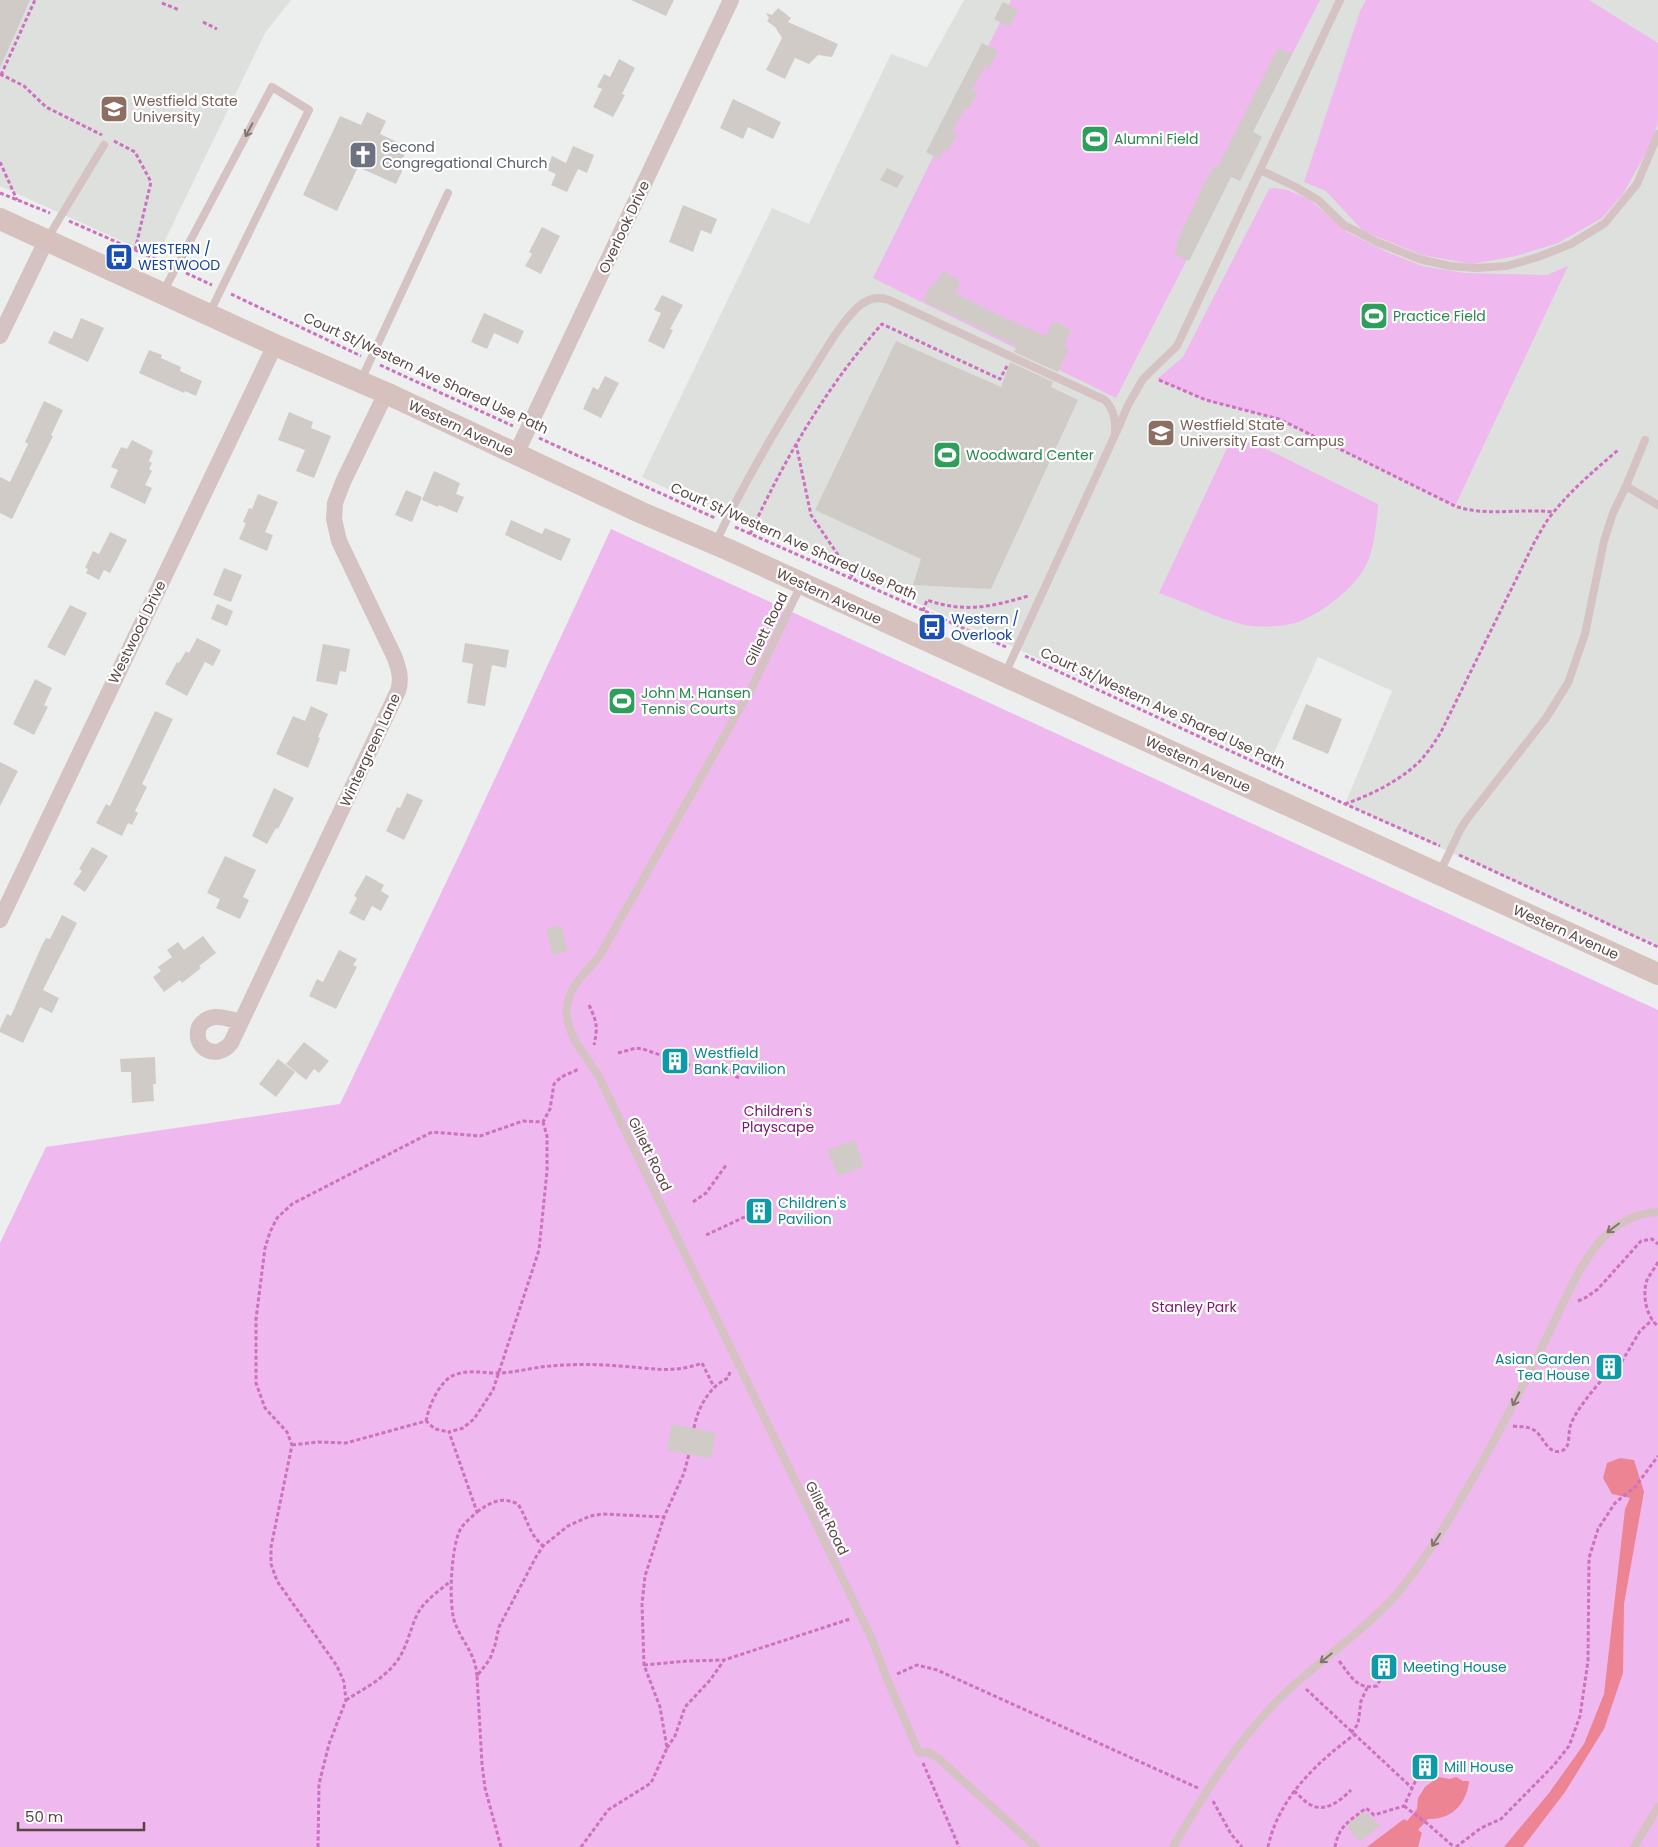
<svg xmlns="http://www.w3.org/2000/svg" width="1658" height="1847" font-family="Poppins,sans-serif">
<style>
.education{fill:#dee0de}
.green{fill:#efb8ee}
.water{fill:#ed8494}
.building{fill:#d1cbc8}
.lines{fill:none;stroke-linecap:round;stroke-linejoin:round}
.path{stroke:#cd70c0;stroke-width:3;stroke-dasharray:4 2.5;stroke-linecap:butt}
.lane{stroke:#d4c3c2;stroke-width:8}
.street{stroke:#d4c3c2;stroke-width:16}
.secondary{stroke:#d6c1be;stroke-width:22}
.oneway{stroke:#847270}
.labels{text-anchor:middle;stroke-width:4.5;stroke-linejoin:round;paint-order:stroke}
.education-label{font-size:14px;fill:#785e54;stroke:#fff;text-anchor:start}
.leisure-label{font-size:14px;fill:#27864d;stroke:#fff;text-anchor:start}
.worship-label{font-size:14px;fill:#5b616d;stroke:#fff;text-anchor:start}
.street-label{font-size:14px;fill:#594644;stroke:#fff}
.transit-label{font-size:14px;fill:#164399;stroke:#fff;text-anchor:start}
.culture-label{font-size:14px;fill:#0d838f;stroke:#fff;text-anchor:start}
.park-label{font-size:14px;fill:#7b156d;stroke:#fff}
</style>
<rect width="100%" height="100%" fill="#ecefee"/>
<path class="education" d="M 0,0 L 291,0 L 265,33 L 157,257 L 0,186 Z
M 964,0 L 1658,0 L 1658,947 L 1345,804 L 1392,691 L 1318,657 L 1269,764 L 642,477 L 772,208 L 809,224 L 891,54 L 927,67 Z"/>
<path class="green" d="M 1011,0 L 1320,0 L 1116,398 L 873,278 Z
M 1366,0 L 1589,0 L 1658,43 L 1658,123 L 1648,149 L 1623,194 L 1602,218 L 1558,243 L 1516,256 L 1472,264 L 1422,255 L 1363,231 L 1326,191 L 1304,182 L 1360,11 Z
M 1275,188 L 1287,190 L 1309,199 L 1347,232 L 1387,252 L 1422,266 L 1464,273 L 1547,275 L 1568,266 L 1455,506 L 1279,419 L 1206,400 L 1157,379 L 1183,357 L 1269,189 Z
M 1252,442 L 1378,504 C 1377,522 1374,552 1365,567 C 1354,589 1321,613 1298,622 C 1283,627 1261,628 1245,625 C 1215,618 1188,603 1159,593 L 1227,448 Z
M 611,529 L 1658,1010 L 1658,1847 L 0,1847 L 0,1243 L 46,1147 L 340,1104 L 464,845 Z"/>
<path class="water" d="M 1620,1458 L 1634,1460 L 1644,1492 L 1624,1604 L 1623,1673 L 1604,1729 L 1565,1792 L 1523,1847 L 1504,1847 L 1549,1793 L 1584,1744 L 1604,1694 L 1625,1509 L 1630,1498 L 1612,1494 L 1603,1478 L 1607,1463 Z
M 1438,1777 L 1450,1779 L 1456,1777 L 1463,1781 L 1469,1781 C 1467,1803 1452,1820 1428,1819 L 1418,1830 L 1422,1833 L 1418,1847 L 1367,1847 L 1404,1819 L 1407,1821 L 1417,1809 L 1418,1798 L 1425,1787 Z"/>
<path class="building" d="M 0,0 L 30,0 L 0,68 Z
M 631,0 L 674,0 L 666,16 Z
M 1003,2 L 1018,10 L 1009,27 L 994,19 Z
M 778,8 L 791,18 L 788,22 L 838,44 L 832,57 L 818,55 L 809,64 L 795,58 L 785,79 L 766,70 L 782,38 L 775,27 L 767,21 L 769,18 L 766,13 L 772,15 Z
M 982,43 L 998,51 L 989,68 L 985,66 L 972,90 L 977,93 L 968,110 L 965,108 L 952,132 L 957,134 L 948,152 L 944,149 L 939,159 L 926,152 Z
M 1278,48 L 1292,54 L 1253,132 L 1262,137 L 1240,181 L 1231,177 L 1189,261 L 1174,254 L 1178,246 L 1175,245 L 1207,178 L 1214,166 L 1217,168 Z
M 619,59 L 635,68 L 622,94 L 625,95 L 613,117 L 593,107 L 602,89 L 597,87 L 604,74 L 610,77 Z
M 733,99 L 781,122 L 773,139 L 748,127 L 743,139 L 720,128 Z
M 367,112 L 386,121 L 380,134 L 408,147 L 401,163 L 405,165 L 396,184 L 358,167 L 337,211 L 303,195 L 340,116 L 361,125 Z
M 573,146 L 594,155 L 587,173 L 578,169 L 567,192 L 551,185 L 556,174 L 547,170 L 552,156 L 566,163 Z
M 887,168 L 904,176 L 897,188 L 880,180 Z
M 683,205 L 717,219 L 711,234 L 701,230 L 693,252 L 669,242 Z
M 542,227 L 560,236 L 541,274 L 525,266 L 532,254 L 529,252 Z
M 943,271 L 961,281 L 955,293 L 1009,320 L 1046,336 L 1053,321 L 1071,329 L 1064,346 L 1069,348 L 1058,372 L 1014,352 L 1017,346 L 923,301 L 931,284 L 934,286 Z
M 662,295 L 683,305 L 670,329 L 673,330 L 664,349 L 648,341 L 661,313 L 654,310 Z
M 484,313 L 524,331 L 518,344 L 494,333 L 487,349 L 471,342 Z
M 81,318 L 104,328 L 88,362 L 48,343 L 54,331 L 72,339 Z
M 896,341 L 1001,387 L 1010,362 L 1053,382 L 1051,387 L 1078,400 L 991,589 L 913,585 L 921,559 L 815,510 Z
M 149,350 L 162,355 L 161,358 L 181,367 L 180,371 L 202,381 L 196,396 L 185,391 L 184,393 L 139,373 Z
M 605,376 L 619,383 L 601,418 L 583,409 L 593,387 L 598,390 Z
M 44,401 L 63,410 L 51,435 L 53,436 L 12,519 L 0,513 L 0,477 L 10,482 L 28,444 L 25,442 Z
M 289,412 L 313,422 L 311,428 L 331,436 L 314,478 L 296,471 L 305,450 L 278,440 Z
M 132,440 L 153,451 L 149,461 L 152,463 L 149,469 L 152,471 L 145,485 L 152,488 L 145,504 L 110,487 L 118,470 L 111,467 L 121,447 L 127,449 Z
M 434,471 L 460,483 L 456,494 L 464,497 L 457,513 L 439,505 L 438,507 L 422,500 Z
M 406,490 L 422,497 L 412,522 L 395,515 Z
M 258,494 L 278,502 L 265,532 L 273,535 L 267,551 L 239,539 L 246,523 L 243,522 L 249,508 L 252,509 Z
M 511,520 L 542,534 L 545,528 L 571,539 L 561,561 L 505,535 Z
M 110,532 L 127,540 L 110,573 L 104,570 L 99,580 L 86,573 L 88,569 L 85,568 L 93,551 L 99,554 Z
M 224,568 L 242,575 L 231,602 L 213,595 Z
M 217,604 L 233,611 L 227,626 L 211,619 Z
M 70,605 L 87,613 L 65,656 L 47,647 Z
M 197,638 L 221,650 L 213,666 L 205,662 L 187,696 L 165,684 L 177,662 L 179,663 L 186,651 L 189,653 Z
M 465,643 L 509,650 L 506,668 L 492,665 L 485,706 L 467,703 L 473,664 L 462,662 Z
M 323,644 L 350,649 L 346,672 L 340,671 L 337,685 L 316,681 Z
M 35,679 L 52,688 L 44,705 L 48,707 L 34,735 L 13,724 Z
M 1306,704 L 1342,719 L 1328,754 L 1292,739 Z
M 311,706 L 328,714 L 318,737 L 320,738 L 308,768 L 276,754 L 293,716 L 305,721 Z
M 155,711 L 173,719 L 142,784 L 147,787 L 135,811 L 138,813 L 132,825 L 128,823 L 122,836 L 96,823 L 106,804 L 110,806 Z
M 0,762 L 18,771 L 0,806 Z
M 274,788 L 294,798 L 278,829 L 276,828 L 267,844 L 252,836 Z
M 407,793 L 423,800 L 404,840 L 386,831 L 397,807 L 400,808 Z
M 92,847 L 108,856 L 85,892 L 73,884 L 82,871 L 79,869 Z
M 225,856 L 256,870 L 243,897 L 249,900 L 240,919 L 216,908 L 220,899 L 207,893 Z
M 366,875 L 384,885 L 381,891 L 389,896 L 381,911 L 372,906 L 364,921 L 349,913 L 357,898 L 354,896 Z
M 62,915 L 77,923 L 43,990 L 59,998 L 52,1013 L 40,1007 L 23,1043 L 0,1032 L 0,1029 L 7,1014 L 11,1016 L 42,945 L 46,938 L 50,939 Z
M 561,925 L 568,951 L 553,955 L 546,929 Z
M 203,936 L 216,953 L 199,966 L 201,968 L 182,983 L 180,980 L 164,992 L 153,977 L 161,971 L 158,967 L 172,957 L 167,950 L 178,942 L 184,950 Z
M 339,950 L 357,959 L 353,965 L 357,967 L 336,1009 L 309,996 L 317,979 L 323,982 Z
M 304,1042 L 329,1061 L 319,1073 L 314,1069 L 306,1080 L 286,1064 Z
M 666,1047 L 692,1062 L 685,1075 L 659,1060 Z
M 155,1057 L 156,1084 L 153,1084 L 154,1101 L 132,1103 L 131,1072 L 121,1072 L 120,1059 Z
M 278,1059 L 295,1072 L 276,1097 L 259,1084 Z
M 854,1140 L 864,1166 L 838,1176 L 827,1150 Z
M 765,1195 L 775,1217 L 753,1228 L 743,1206 Z
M 1604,1357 L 1619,1361 L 1615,1378 L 1600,1374 Z
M 672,1424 L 716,1433 L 711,1458 L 667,1450 Z
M 1376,1653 L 1399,1660 L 1391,1682 L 1369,1675 Z
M 1429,1753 L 1440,1770 L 1428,1777 L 1417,1760 Z
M 1365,1811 L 1380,1826 L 1359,1842 L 1346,1825 Z"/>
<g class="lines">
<path class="path" d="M 162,3 L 179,10
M 203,22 L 217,29
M 0,74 L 24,86 L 46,107 L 102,135
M 1,75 L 35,0
M 114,141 L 135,152 L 151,182 L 135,250
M 0,162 L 17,200
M 0,193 L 50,213
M 69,221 L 167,264
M 186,273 L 212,285
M 231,294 L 361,356
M 380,365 L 513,426
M 1159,380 L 1206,400 L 1279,419 L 1455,506 C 1485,517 1521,508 1553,512
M 539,438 L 715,518
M 796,444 L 811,515 L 855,580
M 735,527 L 1006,647
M 750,534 C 785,458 826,387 882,324 L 1000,379 L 1007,366
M 923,611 L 927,600 C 964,613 991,607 1028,596
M 1025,656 L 1345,804 L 1440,846
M 1345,804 C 1371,795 1401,780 1420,761 C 1428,752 1435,742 1441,732 L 1534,543 C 1540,533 1545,522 1553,513 C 1572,489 1595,470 1618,450
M 1459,855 L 1658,947
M 589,1005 C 597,1022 598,1027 594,1045
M 618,1053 L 636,1048 L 643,1049 L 692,1066 L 716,1066 L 739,1078
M 693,1202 L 706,1193 L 727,1164
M 706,1235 L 768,1206
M 1658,1262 C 1655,1268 1650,1274 1647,1280 C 1642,1294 1646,1317 1658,1326
M 1578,1301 L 1585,1298 L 1598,1289 L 1641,1241 L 1652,1239 L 1658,1244
M 1612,1371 L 1621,1363 L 1640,1331 L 1652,1320
M 426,1421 C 429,1406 438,1384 452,1376 C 467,1369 482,1373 498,1373 C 515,1373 533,1367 551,1366 C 573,1364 597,1364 620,1366 C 650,1368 673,1374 702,1363 L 714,1387
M 1513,1426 C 1520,1427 1526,1426 1532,1429 C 1543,1433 1546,1455 1561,1451 C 1572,1448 1567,1433 1571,1424 C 1578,1407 1592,1392 1604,1377
M 694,1428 C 698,1407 709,1387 728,1378 L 730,1372
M 292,1445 L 318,1442 L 346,1443 L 426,1421 L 435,1429 L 449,1432
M 477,1512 C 491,1502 501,1496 518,1504 C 528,1520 529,1534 543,1546
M 1339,1661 C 1351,1676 1356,1690 1377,1686 L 1380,1680
M 644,1665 L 687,1661 L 723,1660
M 897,1674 L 917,1665 L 937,1670 L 1198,1788
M 477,1676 C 475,1652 463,1644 455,1623 C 448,1605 451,1545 461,1528 C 465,1522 472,1517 477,1512 L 449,1432 L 463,1428 L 474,1419 L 493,1390 L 539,1250 L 547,1171 L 547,1136 L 543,1122
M 1306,1689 L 1412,1788
M 346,1700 C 362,1690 381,1680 393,1666 C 407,1651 409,1630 418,1613 C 425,1600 440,1590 451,1581
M 1351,1733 L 1358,1724 L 1361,1701 L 1367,1688
M 667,1748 L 675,1736 L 685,1707 L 711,1679 L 724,1660 L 850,1619
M 923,1763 L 959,1847
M 1294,1791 C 1299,1795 1304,1801 1309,1804 C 1325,1814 1341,1800 1351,1790
M 1213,1801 L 1231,1834 L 1242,1847
M 1404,1806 L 1429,1825 L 1454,1847
M 318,1847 L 319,1784 L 329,1744 L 346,1700 L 344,1682 L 337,1666 L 277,1581 L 271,1564 L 271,1547 L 292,1445 L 287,1432 L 265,1408 L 256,1383 L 256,1319 L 265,1248 L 270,1232 L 277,1218 L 292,1204 L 432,1132 L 480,1136 L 523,1121 L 543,1122 L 550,1109 L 554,1084 L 561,1077 L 579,1069
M 501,1847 L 485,1788 L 482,1764 L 477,1676 L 490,1659 L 495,1645 L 499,1627 L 536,1557 L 543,1546 L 568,1526 L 590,1516 L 603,1514 L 664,1517
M 581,1847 L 608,1810 L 651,1783 L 667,1748 L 660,1707 L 644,1665 L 642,1604 L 645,1576 L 664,1517 L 684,1473 L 689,1454
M 1268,1847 C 1278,1799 1316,1763 1354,1735
M 1335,1847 C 1339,1825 1350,1821 1366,1808 L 1374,1815 L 1404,1806 L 1415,1782 L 1424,1775
M 1456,1847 L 1481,1828 L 1501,1819 L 1554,1765 L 1569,1746 L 1580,1716 L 1588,1661 L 1589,1558 L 1598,1529 L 1615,1503 L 1635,1487 L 1658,1456"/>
<path class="lane" d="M 1260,170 L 1294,186 L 1318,200 L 1344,225 L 1377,242 L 1419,259 L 1450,266 L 1476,268 L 1507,266 L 1538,257 L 1571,244 L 1605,223 L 1637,184 L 1658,134
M 47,239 L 104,145
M 163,292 L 272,87 L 309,110 L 210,312
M 361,380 L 448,193
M 1117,431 L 1128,405 L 1143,379 L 1177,346 L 1340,0
M 1626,486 L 1658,505
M 716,542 C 743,484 775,430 809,376 C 824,353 838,326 858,307 C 867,299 878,296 889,300 L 1105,400 C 1114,409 1116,422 1115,435 L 1005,674
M 801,585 L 751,689 L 600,955 C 593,965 582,974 575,985 C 552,1021 581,1048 599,1077 L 871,1637 L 887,1679 L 919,1753 L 928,1752 L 938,1758 L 1036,1847
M 1440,872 L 1460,830 L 1467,819 L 1546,718 L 1568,683 L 1585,634 L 1604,541 L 1613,513 L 1626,486 L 1645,440
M 1173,1847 C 1204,1793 1238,1739 1283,1695 C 1319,1661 1360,1634 1394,1597 C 1422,1565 1444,1529 1465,1492 C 1498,1436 1528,1377 1556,1318 C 1578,1273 1600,1215 1658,1212
M 1634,1847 L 1658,1807"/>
<path class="street" d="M 0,336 L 46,241
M 516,454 L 731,0
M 0,920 L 275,345
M 241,1022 C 226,1018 209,1011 199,1027 C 192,1049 217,1061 231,1043 L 398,691 C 402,679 399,670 395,658 L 339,541 L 334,519 L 335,503 L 343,482 L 386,393"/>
<path class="secondary" d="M 0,219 L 275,345 L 386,393 L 642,513 L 729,550 L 1658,974"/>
</g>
<defs><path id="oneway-shaft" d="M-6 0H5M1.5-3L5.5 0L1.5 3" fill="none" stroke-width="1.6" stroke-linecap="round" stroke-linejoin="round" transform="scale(1.25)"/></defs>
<g class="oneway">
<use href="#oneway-shaft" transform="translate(249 130) rotate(118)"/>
<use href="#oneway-shaft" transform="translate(1613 1228) rotate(143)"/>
<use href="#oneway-shaft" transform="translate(1516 1399) rotate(117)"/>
<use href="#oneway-shaft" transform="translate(1436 1540) rotate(123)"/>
<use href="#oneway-shaft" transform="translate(1326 1658) rotate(141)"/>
</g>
<defs>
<symbol id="university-square" viewBox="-11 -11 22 22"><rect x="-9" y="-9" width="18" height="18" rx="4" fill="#8d6e63" stroke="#fff"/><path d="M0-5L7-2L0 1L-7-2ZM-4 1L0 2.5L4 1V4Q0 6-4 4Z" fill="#fff"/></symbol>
<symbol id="stadium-square" viewBox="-11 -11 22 22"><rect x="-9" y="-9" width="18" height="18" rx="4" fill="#2e9e5b" stroke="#fff"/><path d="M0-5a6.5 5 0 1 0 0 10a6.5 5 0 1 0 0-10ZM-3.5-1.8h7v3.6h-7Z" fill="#fff"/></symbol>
<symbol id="church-square" viewBox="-11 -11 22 22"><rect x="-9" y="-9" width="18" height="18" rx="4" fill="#6b7280" stroke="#fff"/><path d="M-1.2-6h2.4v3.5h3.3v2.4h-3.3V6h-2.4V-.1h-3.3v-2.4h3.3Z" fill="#fff"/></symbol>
<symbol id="bus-square" viewBox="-11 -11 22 22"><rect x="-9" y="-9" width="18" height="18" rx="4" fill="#1a4fb4" stroke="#fff"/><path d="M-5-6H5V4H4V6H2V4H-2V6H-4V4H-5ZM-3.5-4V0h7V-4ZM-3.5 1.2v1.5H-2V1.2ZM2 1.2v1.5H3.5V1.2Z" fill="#fff"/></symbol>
<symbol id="building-square" viewBox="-11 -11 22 22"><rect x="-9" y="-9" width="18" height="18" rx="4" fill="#0f9aa8" stroke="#fff"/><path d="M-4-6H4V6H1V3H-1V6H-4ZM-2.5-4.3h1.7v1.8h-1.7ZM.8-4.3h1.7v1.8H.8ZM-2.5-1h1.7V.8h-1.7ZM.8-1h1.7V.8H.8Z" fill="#fff"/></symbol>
</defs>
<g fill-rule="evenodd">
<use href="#university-square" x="98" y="93" width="32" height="32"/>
<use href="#stadium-square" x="1079" y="123" width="32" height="32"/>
<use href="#church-square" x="347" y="139" width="32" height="32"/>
<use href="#bus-square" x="103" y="241" width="32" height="32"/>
<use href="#stadium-square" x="1358" y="300" width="32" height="32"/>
<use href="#university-square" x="1145" y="417" width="32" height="32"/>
<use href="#stadium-square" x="931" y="439" width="32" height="32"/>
<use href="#bus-square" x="916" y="611" width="32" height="32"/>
<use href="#stadium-square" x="606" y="685" width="32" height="32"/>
<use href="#building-square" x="659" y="1045" width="32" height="32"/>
<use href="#building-square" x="743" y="1195" width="32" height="32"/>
<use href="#building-square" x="1593" y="1351" width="32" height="32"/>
<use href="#building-square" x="1368" y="1651" width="32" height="32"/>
<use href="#building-square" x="1409" y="1751" width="32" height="32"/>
</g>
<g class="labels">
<g class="education-label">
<text x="133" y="106">Westfield State<tspan x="133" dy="16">University</tspan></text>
<text x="1180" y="430">Westfield State<tspan x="1180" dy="16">University East Campus</tspan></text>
</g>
<g class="leisure-label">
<text x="1114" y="144">Alumni Field</text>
<text x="1393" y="321">Practice Field</text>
<text x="966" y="460">Woodward Center</text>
<text x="641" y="698">John M. Hansen<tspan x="641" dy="16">Tennis Courts</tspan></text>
</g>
<g class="worship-label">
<text x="382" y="152">Second<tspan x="382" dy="16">Congregational Church</tspan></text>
</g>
<g class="street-label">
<text transform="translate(624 227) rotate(-65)" y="5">Overlook Drive</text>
<text transform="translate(426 373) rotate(25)" y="5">Court St/Western Ave Shared Use Path</text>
<text transform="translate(461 428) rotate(25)" y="5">Western Avenue</text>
<text transform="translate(794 541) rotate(24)" y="5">Court St/Western Ave Shared Use Path</text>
<text transform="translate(829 596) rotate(25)" y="5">Western Avenue</text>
<text transform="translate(766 629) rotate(-64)" y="5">Gillett Road</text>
<text transform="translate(137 632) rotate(-64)" y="5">Westwood Drive</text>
<text transform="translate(1163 708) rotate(25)" y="5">Court St/Western Ave Shared Use Path</text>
<text transform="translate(370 750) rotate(-65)" y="5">Wintergreen Lane</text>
<text transform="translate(1198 764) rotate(25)" y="5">Western Avenue</text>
<text transform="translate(1566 932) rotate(24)" y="5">Western Avenue</text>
<text transform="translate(650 1154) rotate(64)" y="5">Gillett Road</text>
<text transform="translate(827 1518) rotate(64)" y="5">Gillett Road</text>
</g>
<g class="transit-label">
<text x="138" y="254">WESTERN /<tspan x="138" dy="16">WESTWOOD</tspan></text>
<text x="951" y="624">Western /<tspan x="951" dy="16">Overlook</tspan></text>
</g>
<g class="culture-label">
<text x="694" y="1058">Westfield<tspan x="694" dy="16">Bank Pavilion</tspan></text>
<text x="778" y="1208">Children's<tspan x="778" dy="16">Pavilion</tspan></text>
<text x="1590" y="1364" text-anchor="end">Asian Garden<tspan x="1590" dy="16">Tea House</tspan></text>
<text x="1403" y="1672">Meeting House</text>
<text x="1444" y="1772">Mill House</text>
</g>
<g class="park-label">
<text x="778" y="1116">Children's<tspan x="778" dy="16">Playscape</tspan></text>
<text x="1194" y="1312">Stanley Park</text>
</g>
</g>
<path d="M18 1822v8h126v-8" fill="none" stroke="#594644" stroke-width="2.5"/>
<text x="25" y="1822" font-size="15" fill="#594644" stroke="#ffffff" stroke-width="4" paint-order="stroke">50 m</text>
</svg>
